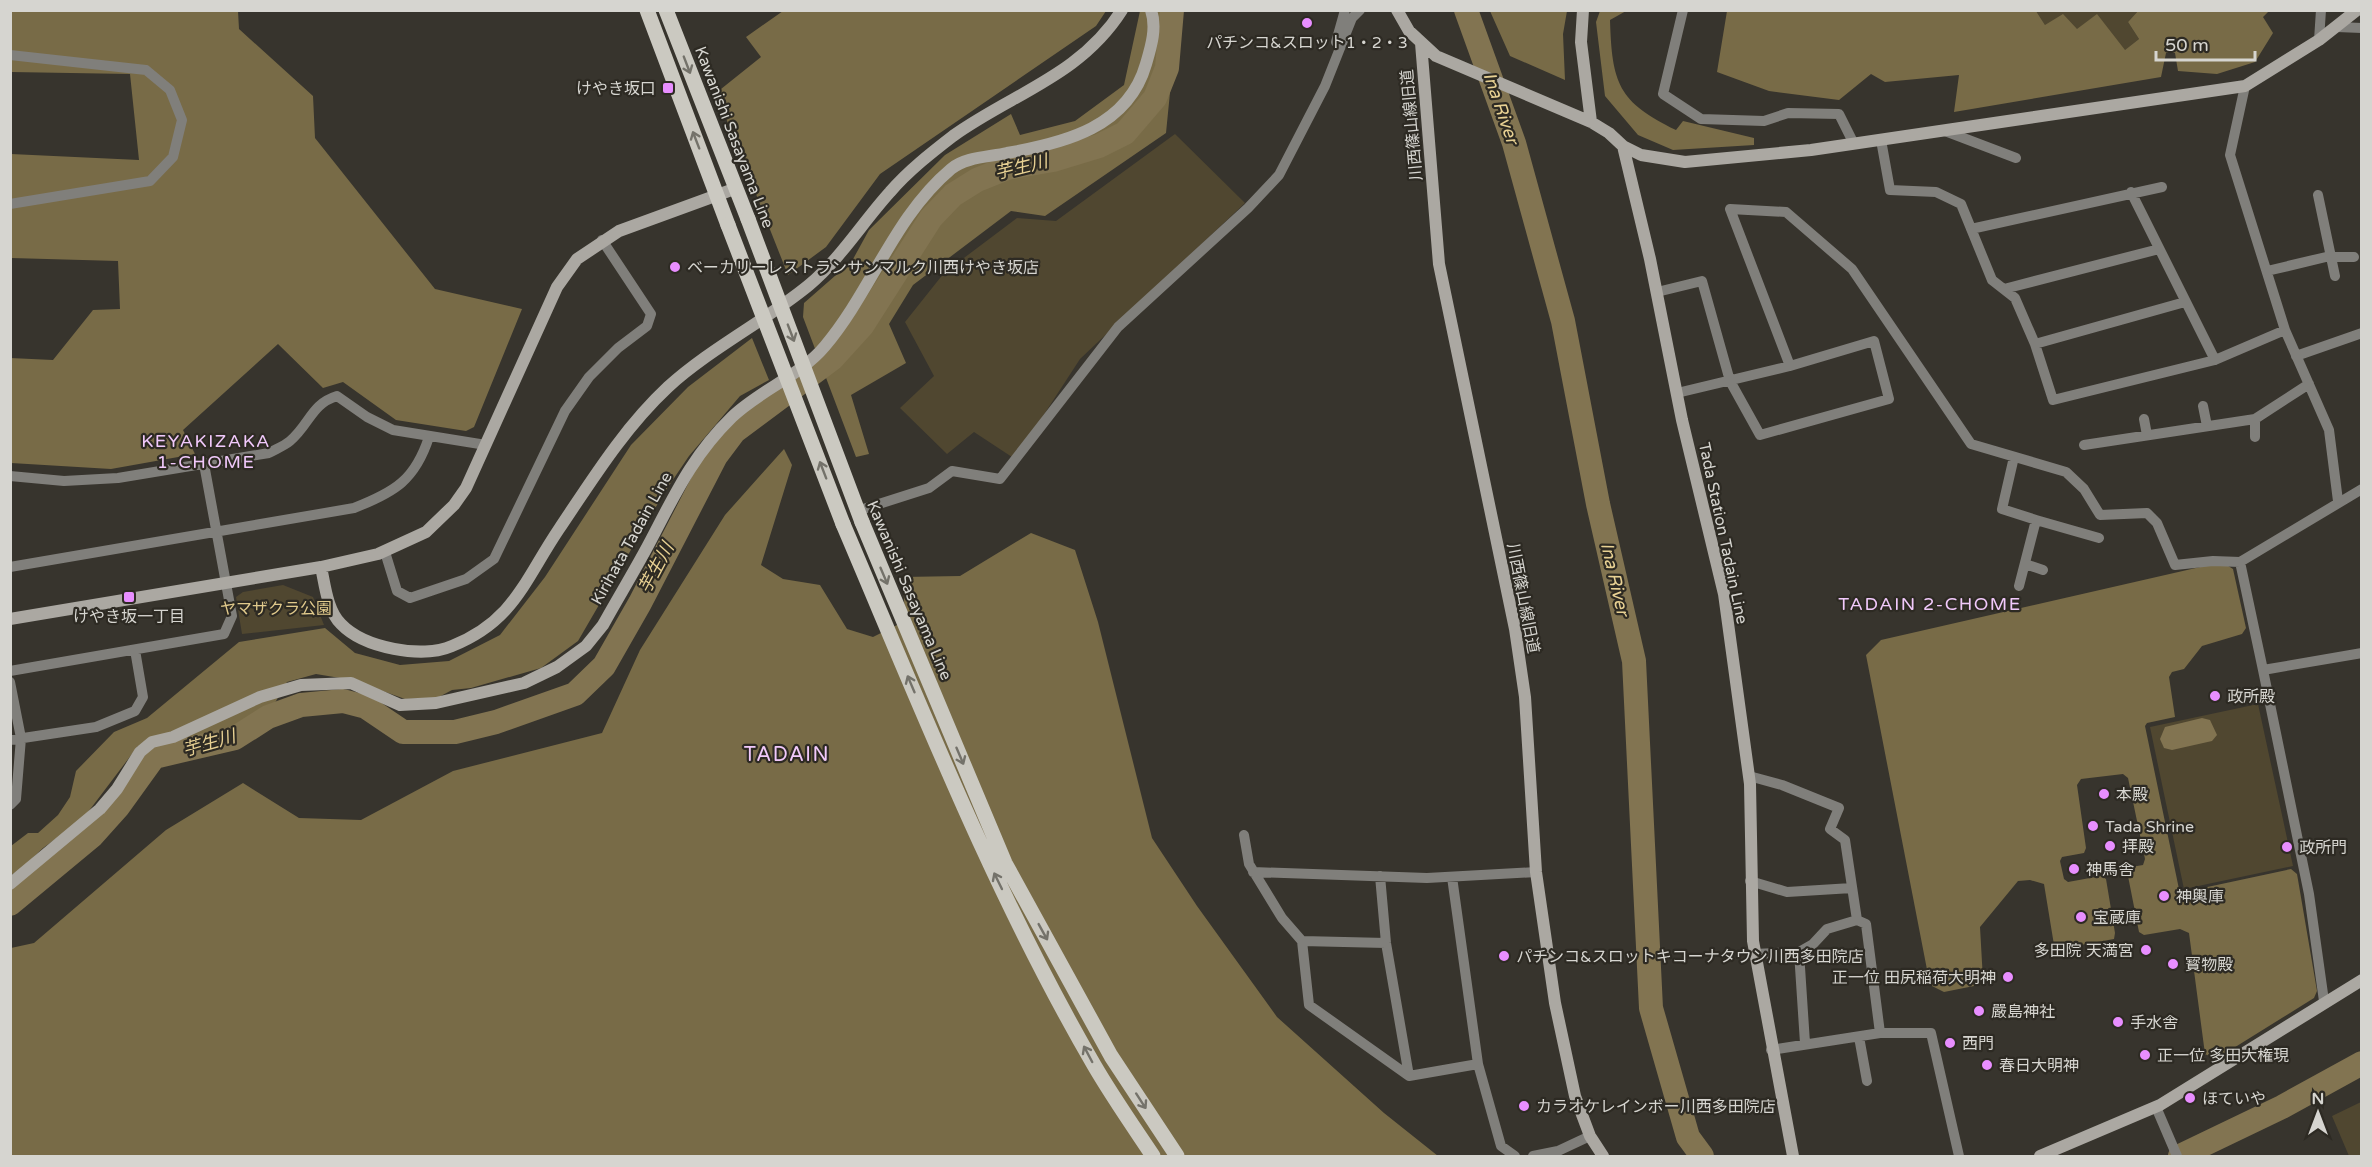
<svg xmlns="http://www.w3.org/2000/svg" width="2372" height="1167" font-family="'Varela Round','Noto Sans JP',sans-serif">
<style>
.green{fill:#504730}
.forest{fill:#786b47}
.water{fill:#827451}
.lines{fill:none;stroke-linecap:round;stroke-linejoin:round}
.river{stroke:#827451;stroke-width:24}
.street{stroke:#807f7b;stroke-width:10}
.secondary{stroke:#aba8a2;stroke-width:12}
.primary{stroke:#cbc9c1;stroke-width:15}
.primary-bridge{stroke:#cbc9c1;stroke-width:15}
.oneway{stroke:#74726a}
.poi-dot{fill:#e88eff;stroke:#2d2a23;stroke-width:2}
.labels{text-anchor:middle;stroke-width:4.5;stroke-linejoin:round;paint-order:stroke}
.poi-label{font-size:16px;fill:#d6d5d0;stroke:#2d2a23;text-anchor:start}
.street-label{font-size:16px;fill:#d6d5d0;stroke:#2d2a23}
.park-label{font-size:16px;fill:#e1ca8c;stroke:#2d2a23}
.water-label{font-size:18px;font-style:italic;fill:#e8d193;stroke:#2d2a23}
.neighbourhood-label{font-size:18px;letter-spacing:1.5px;fill:#f1c9fb;stroke:#2d2a23}
.quarter-label{font-size:20px;letter-spacing:1.5px;fill:#f1c9fb;stroke:#2d2a23}
</style>
<rect width="100%" height="100%" fill="#37342d"/>
<path class="green" d="M 2036,11 L 2138,11 L 2128,22 L 2139,39 L 2124,51 L 2077,29 L 2045,25 Z
M 1175,134 L 1245,203 L 1080,359 L 1015,459 L 974,432 L 947,454 L 900,408 L 934,376 L 905,322 L 944,273 L 1017,218 L 1056,221 Z
M 283,585 L 313,597 L 324,625 L 242,634 L 236,597 L 243,592 Z
M 2258,704 L 2293,866 L 2184,889 L 2150,727 Z
M 2361,1102 L 2361,1156 L 2349,1156 L 2332,1116 Z"/>
<path class="forest" d="M 11,11 L 238,11 L 239,29 L 313,96 L 315,138 L 435,289 L 522,309 L 474,427 L 466,431 L 396,420 L 343,382 L 323,388 L 278,344 L 183,430 L 195,454 L 111,469 L 11,463 L 10,358 L 53,360 L 93,310 L 120,309 L 118,261 L 11,258 L 11,154 L 139,160 L 130,74 L 11,72 Z
M 783,11 L 783,10 L 1106,11 L 1096,26 L 880,174 L 826,247 L 788,275 L 716,93 L 761,57 L 746,37 Z
M 1140,11 L 1182,11 L 1177,22 L 1166,133 L 1045,216 L 1011,211 L 913,285 L 889,324 L 906,363 L 851,395 L 869,454 L 856,457 L 803,317 L 804,303 L 852,261 L 869,230 L 945,155 L 1011,114 L 1020,135 L 1075,121 L 1124,85 Z
M 1490,11 L 1567,11 L 1563,34 L 1565,80 L 1510,56 Z
M 1600,11 L 1626,11 L 1610,20 C 1612,83 1618,102 1676,130 L 1683,121 L 1754,138 L 1754,145 L 1673,150 L 1638,135 L 1605,96 L 1596,22 Z
M 1727,11 L 2036,11 L 2045,25 L 2063,14 L 2077,29 L 2097,14 L 2125,50 L 2139,39 L 2128,22 L 2138,11 L 2269,11 L 2263,17 L 2273,33 L 2255,62 L 2217,74 L 2178,71 L 2175,53 L 2166,53 L 2161,77 L 1954,112 L 1959,75 L 1885,82 L 1871,74 L 1839,100 L 1769,91 L 1717,72 Z
M 752,338 L 769,380 L 740,396 L 689,456 L 664,493 L 578,641 L 541,668 L 471,688 L 452,690 L 437,698 L 405,699 L 352,680 L 316,674 L 287,682 L 272,708 L 205,742 L 185,747 L 138,746 L 82,820 L 43,848 L 21,869 L 11,875 L 11,846 L 28,833 L 38,833 L 58,815 L 70,797 L 76,771 L 114,732 L 147,718 L 239,642 L 325,628 L 355,653 L 400,665 L 449,661 L 500,635 L 545,577 L 631,445 L 688,387 Z
M 784,449 L 792,465 L 761,565 L 783,579 L 820,585 L 847,629 L 873,637 L 905,621 L 903,577 L 960,576 L 1031,533 L 1075,550 L 1098,622 L 1152,838 L 1197,906 L 1277,1017 L 1384,1113 L 1438,1156 L 11,1156 L 11,948 L 34,943 L 166,830 L 243,783 L 299,818 L 361,820 L 453,771 L 602,733 L 640,650 L 725,515 Z
M 2222,562 L 2233,569 L 2246,628 L 2242,634 L 2202,646 L 2184,669 L 2172,672 L 2169,677 L 2175,717 L 2147,723 L 2145,726 L 2179,889 L 2184,892 L 2291,869 L 2297,874 L 2317,991 L 2314,998 L 2216,1059 L 2205,1054 L 2189,933 L 2180,929 L 2144,935 L 2139,932 L 2127,871 L 2131,867 L 2143,865 L 2145,859 L 2128,778 L 2123,774 L 2081,779 L 2077,785 L 2086,848 L 2084,853 L 2062,857 L 2060,861 L 2064,879 L 2068,882 L 2101,876 L 2106,879 L 2115,933 L 2114,939 L 2058,949 L 2054,945 L 2044,884 L 2030,880 L 2018,881 L 1980,927 L 1983,980 L 1979,985 L 1944,992 L 1930,985 L 1866,655 L 1881,640 Z"/>
<path class="water" d="M 2202,718 L 2210,720 L 2217,735 L 2212,741 L 2172,750 L 2164,748 L 2160,739 L 2165,727 Z"/>
<g class="lines">
<path class="river" d="M 1466,10 L 1514,143 L 1563,321 L 1598,504 L 1634,661 L 1651,1008 L 1688,1137 L 1702,1156
M 10,904 L 92,836 L 118,807 L 154,757 L 235,738 L 268,717 L 301,705 L 343,701 L 366,707 L 403,732 L 455,732 L 496,722 L 575,694 L 604,666 L 640,603 L 716,456 L 734,432 L 832,359 L 862,326 L 931,218 L 953,195 L 977,180 L 1007,168 L 1053,160 L 1099,146 L 1125,133 L 1155,98 L 1167,68 L 1172,10
M 2180,1156 L 2282,1107 L 2362,1063"/>
<path class="street" d="M 1683,10 L 1663,94 L 1701,119 L 1764,121 L 1788,113 L 1839,114 L 1854,144
M 2337,27 L 2362,28
M 2319,40 L 2321,10
M 1336,42 L 1345,10
M 10,55 L 146,70 L 170,90 L 182,120 L 173,157 L 150,181 L 10,204
M 2245,86 L 2230,155 L 2285,330
M 1945,131 L 2016,158
M 1881,140 L 1890,190 L 1936,192 L 1961,204 L 1992,280 L 2015,298 L 2035,344 L 2053,400 L 2215,360 L 2285,330 L 2329,430 L 2338,501
M 2131,192 L 2215,360
M 2318,195 L 2335,276
M 1971,229 L 2162,187
M 2267,271 L 2326,257 L 2354,257
M 2004,289 L 2159,249
M 1657,292 L 1702,281 L 1730,381 L 1760,435 L 1889,399 L 1874,341 L 1790,366
M 2035,344 L 2185,302
M 2296,356 L 2362,333
M 1677,393 L 1790,366 L 1730,209 L 1786,212 L 1852,269 L 1971,444 L 2066,472 L 2084,489 L 2100,515 L 2147,513 L 2157,523 L 2175,565 L 2213,561 L 2240,562 L 2362,489
M 2203,406 L 2207,426
M 2144,419 L 2147,435
M 2255,437 L 2255,419
M 2084,445 L 2255,419 L 2309,384
M 2014,457 L 2002,509 L 2036,520
M 10,476 L 64,481 L 118,478 L 269,453 C 276,449 284,446 290,441 C 310,424 311,404 337,396 L 367,417 L 393,430 L 486,445
M 857,511 L 929,488 L 952,471 L 1000,479 L 1118,327 L 1248,208 L 1279,175 L 1325,86 L 1352,18 L 1360,10
M 385,552 L 397,591 L 410,598 L 466,579 L 494,559 L 565,411 L 589,377 L 618,348 L 647,326 L 651,314 L 602,240
M 2240,562 L 2263,670 L 2362,653
M 2025,564 L 2043,570
M 10,567 L 354,508 C 395,492 415,480 429,437
M 2019,586 L 2036,520 L 2099,538
M 2263,670 L 2309,894 L 2324,1001
M 10,671 L 224,634 L 232,616 L 204,464
M 10,682 L 21,738 L 16,799 L 10,805
M 10,740 L 96,727 L 135,711 L 143,697 L 135,650
M 1749,776 L 1782,785 L 1839,808 L 1830,829 L 1845,840 L 1857,920 L 1866,924 L 1880,1033
M 1244,835 L 1249,864 L 1282,918 L 1302,941 L 1309,1005 L 1409,1076 L 1478,1064
M 1253,872 L 1427,878 L 1536,872
M 1380,876 L 1386,943 L 1409,1076
M 1452,877 L 1478,1064 L 1501,1146 L 1515,1156
M 1750,881 L 1787,892 L 1852,888
M 1302,941 L 1386,943
M 1799,952 L 1805,1043
M 1755,954 L 1799,952 L 1813,944 L 1827,929 L 1857,920
M 1859,1037 L 1867,1081
M 1771,1050 L 1880,1033 L 1931,1033 L 1959,1156
M 2156,1107 L 2177,1156
M 1533,1156 L 1558,1151 L 1590,1136"/>
<path class="secondary" d="M 1397,10 L 1409,31 L 1436,56 L 1591,122 L 1609,133 L 1623,146 L 1650,259 L 1682,420 L 1724,594 L 1750,784 L 1753,941 L 1793,1156
M 1583,10 L 1581,42 L 1591,122
M 1421,43 L 1439,264 L 1515,629 L 1525,697 L 1536,872 L 1555,1003 L 1575,1096 L 1590,1136 L 1603,1156
M 1623,146 L 1641,155 L 1685,162 L 1811,150 L 2245,86 L 2319,40 L 2357,10
M 321,567 C 325,585 327,610 341,624 C 364,648 422,659 452,646 C 514,621 524,581 559,529 C 592,480 624,428 668,387 C 711,348 764,322 809,285 C 841,258 862,223 890,192 C 908,171 931,153 953,136 C 1013,93 1080,76 1122,10
M 10,619 L 321,567 L 378,554 L 426,532 L 454,505 L 466,488 L 557,287 L 577,259 L 619,231 L 734,189
M 10,884 L 100,809 L 117,789 L 140,752 L 152,742 L 173,737 L 260,697 L 301,685 L 351,683 L 400,705 L 436,703 L 524,683 L 557,667 L 586,646 L 603,625 C 619,596 637,567 652,538 C 676,492 694,454 732,417 C 760,390 800,376 825,346 C 872,290 894,217 951,169 C 965,157 989,157 1007,153 C 1065,143 1128,127 1146,64 C 1151,47 1157,28 1151,10
M 2040,1156 L 2160,1105 L 2362,980"/>
<path class="primary" d="M 647,10 L 728,225
M 666,10 L 748,219
M 862,522 L 1005,863 L 1111,1056 L 1177,1156
M 843,524 C 921,707 994,893 1094,1065 C 1112,1096 1133,1126 1153,1156"/>
<path class="primary-bridge" d="M 748,219 L 862,522
M 728,225 L 843,524"/>
</g>
<defs><path id="oneway-shaft" d="M-6 0H5M1.5-3L5.5 0L1.5 3" fill="none" stroke-width="1.6" stroke-linecap="round" stroke-linejoin="round" transform="scale(1.5)"/></defs>
<g class="oneway">
<use href="#oneway-shaft" transform="translate(687 65) rotate(69)"/>
<use href="#oneway-shaft" transform="translate(696 140) rotate(-111)"/>
<use href="#oneway-shaft" transform="translate(791 333) rotate(69)"/>
<use href="#oneway-shaft" transform="translate(823 470) rotate(-111)"/>
<use href="#oneway-shaft" transform="translate(884 576) rotate(67)"/>
<use href="#oneway-shaft" transform="translate(911 684) rotate(-113)"/>
<use href="#oneway-shaft" transform="translate(960 756) rotate(67)"/>
<use href="#oneway-shaft" transform="translate(998 881) rotate(-116)"/>
<use href="#oneway-shaft" transform="translate(1043 932) rotate(61)"/>
<use href="#oneway-shaft" transform="translate(1088 1054) rotate(-118)"/>
<use href="#oneway-shaft" transform="translate(1141 1101) rotate(57)"/>
</g>
<g class="poi-dot">
<circle cx="1307" cy="23" r="6"/>
<rect x="662" y="82" width="12" height="12" rx="3"/>
<circle cx="675" cy="267" r="6"/>
<rect x="123" y="591" width="12" height="12" rx="3"/>
<circle cx="2215" cy="696" r="6"/>
<circle cx="2104" cy="794" r="6"/>
<circle cx="2093" cy="826" r="6"/>
<circle cx="2110" cy="846" r="6"/>
<circle cx="2287" cy="847" r="6"/>
<circle cx="2074" cy="869" r="6"/>
<circle cx="2164" cy="896" r="6"/>
<circle cx="2081" cy="917" r="6"/>
<circle cx="2146" cy="950" r="6"/>
<circle cx="1504" cy="956" r="6"/>
<circle cx="2173" cy="964" r="6"/>
<circle cx="2008" cy="977" r="6"/>
<circle cx="1979" cy="1011" r="6"/>
<circle cx="2118" cy="1022" r="6"/>
<circle cx="1950" cy="1043" r="6"/>
<circle cx="2145" cy="1055" r="6"/>
<circle cx="1987" cy="1065" r="6"/>
<circle cx="2190" cy="1098" r="6"/>
<circle cx="1524" cy="1106" r="6"/>
</g>
<g class="labels">
<g class="poi-label">
<text x="1307" y="48" text-anchor="middle">パチンコ&amp;スロット1・2・3</text>
<text x="656" y="94" text-anchor="end">けやき坂口</text>
<text x="687" y="273">ベーカリーレストランサンマルク川西けやき坂店</text>
<text x="129" y="622" text-anchor="middle">けやき坂一丁目</text>
<text x="2227" y="702">政所殿</text>
<text x="2116" y="800">本殿</text>
<text x="2105" y="832">Tada Shrine</text>
<text x="2122" y="852">拝殿</text>
<text x="2299" y="853">政所門</text>
<text x="2086" y="875">神馬舎</text>
<text x="2176" y="902">神輿庫</text>
<text x="2093" y="923">宝蔵庫</text>
<text x="2134" y="956" text-anchor="end">多田院 天満宮</text>
<text x="1516" y="962">パチンコ&amp;スロットキコーナタウン川西多田院店</text>
<text x="2185" y="970">寳物殿</text>
<text x="1996" y="983" text-anchor="end">正一位 田尻稲荷大明神</text>
<text x="1991" y="1017">嚴島神社</text>
<text x="2130" y="1028">手水舎</text>
<text x="1962" y="1049">西門</text>
<text x="2157" y="1061">正一位 多田大権現</text>
<text x="1999" y="1071">春日大明神</text>
<text x="2202" y="1104">ほていや</text>
<text x="1536" y="1112">カラオケレインボー川西多田院店</text>
</g>
<g class="street-label">
<text transform="translate(1411 125) rotate(-95)" y="6">川西篠山線旧道</text>
<text transform="translate(735 137) rotate(69)" y="6">Kawanishi Sasayama Line</text>
<text transform="translate(1724 533) rotate(78)" y="6">Tada Station Tadain Line</text>
<text transform="translate(631 538) rotate(-61)" y="6">Kirihata Tadain Line</text>
<text transform="translate(910 590) rotate(67)" y="6">Kawanishi Sasayama Line</text>
<text transform="translate(1524 598) rotate(79)" y="6">川西篠山線旧道</text>
</g>
<g class="park-label">
<text x="276" y="614">ヤマザクラ公園</text>
</g>
<g class="water-label">
<text transform="translate(1501 108) rotate(71)" y="6">Ina River</text>
<text transform="translate(1021 167) rotate(-14)" y="6">芋生川</text>
<text transform="translate(656 568) rotate(-62)" y="6">芋生川</text>
<text transform="translate(1615 579) rotate(77)" y="6">Ina River</text>
<text transform="translate(209 743) rotate(-16)" y="6">芋生川</text>
</g>
<g class="neighbourhood-label">
<text x="206" y="447">KEYAKIZAKA<tspan x="206" dy="21">1-CHOME</tspan></text>
<text x="1930" y="610">TADAIN 2-CHOME</text>
</g>
<g class="quarter-label">
<text x="787" y="761">TADAIN</text>
</g>
</g>
<rect width="2372" height="1167" fill="none" stroke="#d6d5d0" stroke-width="24"/>
<g transform="translate(2318 1113)" stroke="#2d2a23" stroke-width="4.5" paint-order="stroke">
<path d="M0-4.5L10 22L0 15L-10 22Z" fill="#d6d5d0"/>
<text y="-9" font-size="16" font-weight="bold" text-anchor="middle" fill="#d6d5d0">N</text>
</g>
<path d="M2156 51v9h99v-9" fill="none" stroke="#d6d5d0" stroke-width="3"/>
<text x="2165" y="51" font-size="18" fill="#d6d5d0" stroke="#2d2a23" stroke-width="4.5" paint-order="stroke">50 m</text>
</svg>
